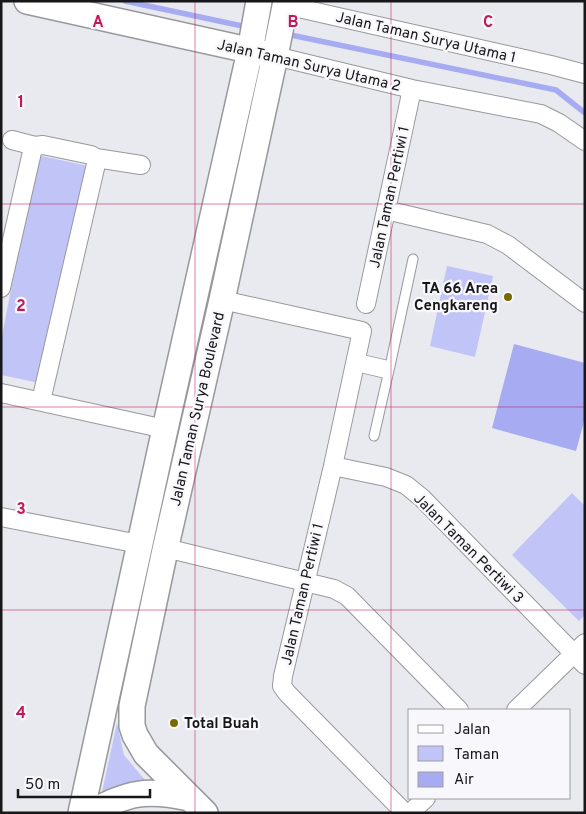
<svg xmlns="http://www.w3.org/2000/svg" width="586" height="814" font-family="Overpass,sans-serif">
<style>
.green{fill:#c0c4f7}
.water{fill:#a7abf1}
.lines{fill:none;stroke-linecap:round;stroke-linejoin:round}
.stream{stroke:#a7abf1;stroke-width:5.5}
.lane-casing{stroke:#97989c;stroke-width:11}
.street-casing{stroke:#97989c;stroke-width:20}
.secondary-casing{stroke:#97989c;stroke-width:28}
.lane{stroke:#fff;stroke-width:9}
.street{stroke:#fff;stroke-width:18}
.secondary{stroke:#fff;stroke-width:25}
.grid{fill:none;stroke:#c2185b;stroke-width:1;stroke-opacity:0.55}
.poi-dot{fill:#766a01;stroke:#f7f7fc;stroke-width:2}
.labels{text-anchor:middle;stroke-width:4.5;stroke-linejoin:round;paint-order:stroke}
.street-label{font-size:15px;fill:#171719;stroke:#f7f7fc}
.poi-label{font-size:15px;font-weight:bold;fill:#171719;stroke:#f7f7fc;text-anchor:end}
.grid-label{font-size:16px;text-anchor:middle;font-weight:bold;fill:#c2185b;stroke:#f7f7fc;stroke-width:4.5;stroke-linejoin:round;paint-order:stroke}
</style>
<rect width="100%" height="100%" fill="#e9eaef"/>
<path class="green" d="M 37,155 L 88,166 L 39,383 L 1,375 L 1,341 Z
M 447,266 L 493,276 L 475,357 L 430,346 Z
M 572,493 L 585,506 L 585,615 L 579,621 L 512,555 Z
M 117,723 L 124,755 L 150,786 L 121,786 L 102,792 Z"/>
<path class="water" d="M 514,344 L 585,363 L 585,418 L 576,451 L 492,428 Z"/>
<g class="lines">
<path class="stream" d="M 125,1 L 247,27
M 286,34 L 556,90 L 585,113"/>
<defs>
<path id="lane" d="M 356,358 L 390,366 L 413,259
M 354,366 L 388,374
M 374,436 L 390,366"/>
<path id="street" d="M 285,5 L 551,65 L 585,74
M 275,56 L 412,89 L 541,114 L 559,123 L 585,141
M 12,140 L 35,146 L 43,145 L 91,155 L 96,158 L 141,165
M 386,210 L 487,234 L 508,245 L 585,303
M 1,288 L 32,152 L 35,146
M 222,300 L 362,331 L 333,466 L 283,676 L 282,686 L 287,693 L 405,813
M 366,304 L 412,89
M 1,393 L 165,429
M 41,401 L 96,164 L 96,158
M 333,466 L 386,477 L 406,485 L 422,498 L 585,665
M 1,517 L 139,544
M 165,550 L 178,551 L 334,589 L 347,596 L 459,710
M 516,710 L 585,643
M 410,813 L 426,798"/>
<path id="secondary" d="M 27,1 L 266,54
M 81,813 L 165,429 L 250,51 L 259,1
M 90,813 C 128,792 147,789 189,798
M 205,813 L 146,754 L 135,735 L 132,726 L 132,706 L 165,550 L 222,300 L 275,56 L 286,1"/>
</defs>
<use href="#lane" class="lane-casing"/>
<use href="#street" class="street-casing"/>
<use href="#secondary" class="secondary-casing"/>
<use href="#lane" class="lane"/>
<use href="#street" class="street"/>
<use href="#secondary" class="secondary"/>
</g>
<path class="grid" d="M 195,1 L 195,813M 391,1 L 391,813M 1,204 L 585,204M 1,407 L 585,407M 1,610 L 585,610"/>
<g class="poi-dot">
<circle cx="508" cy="297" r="5"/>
<circle cx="174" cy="723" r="5"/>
</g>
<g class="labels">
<g class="street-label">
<text transform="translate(426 37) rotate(13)" y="5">Jalan Taman Surya Utama 1</text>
<text transform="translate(309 65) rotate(13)" y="5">Jalan Taman Surya Utama 2</text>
<text transform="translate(389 197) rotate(-78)" y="5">Jalan Taman Pertiwi 1</text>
<text transform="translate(197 409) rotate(-77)" y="5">Jalan Taman Surya Boulevard</text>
<text transform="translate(469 548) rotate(45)" y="5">Jalan Taman Pertiwi 3</text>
<text transform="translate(302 594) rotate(-77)" y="5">Jalan Taman Pertiwi 1</text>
</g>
<g class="poi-label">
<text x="498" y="293">TA 66 Area<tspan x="498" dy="17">Cengkareng</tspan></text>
<text x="184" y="728" text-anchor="start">Total Buah</text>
</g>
</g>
<g class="grid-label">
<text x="98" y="27">A</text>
<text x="293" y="27">B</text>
<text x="488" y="27">C</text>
<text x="21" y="107">1</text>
<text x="21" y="311">2</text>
<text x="21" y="514">3</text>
<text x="21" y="718">4</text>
</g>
<rect width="586" height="814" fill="none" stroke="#171719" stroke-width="5"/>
<rect x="408" y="709" width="162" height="90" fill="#f7f7fc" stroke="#9d9da1"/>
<rect x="418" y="725" width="25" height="8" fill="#ffffff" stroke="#9d9da1"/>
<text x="454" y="734" font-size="15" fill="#171719">Jalan</text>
<rect x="418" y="746" width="25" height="15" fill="#c0c4f7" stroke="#9d9da1"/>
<text x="454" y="759" font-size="15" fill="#171719">Taman</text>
<rect x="418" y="772" width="25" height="15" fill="#a7abf1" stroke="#9d9da1"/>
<text x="454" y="784" font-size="15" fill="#171719">Air</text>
<path d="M18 789v8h132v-8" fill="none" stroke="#171719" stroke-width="2.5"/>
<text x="25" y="789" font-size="15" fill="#171719" stroke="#f7f7fc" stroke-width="4" paint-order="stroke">50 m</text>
</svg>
